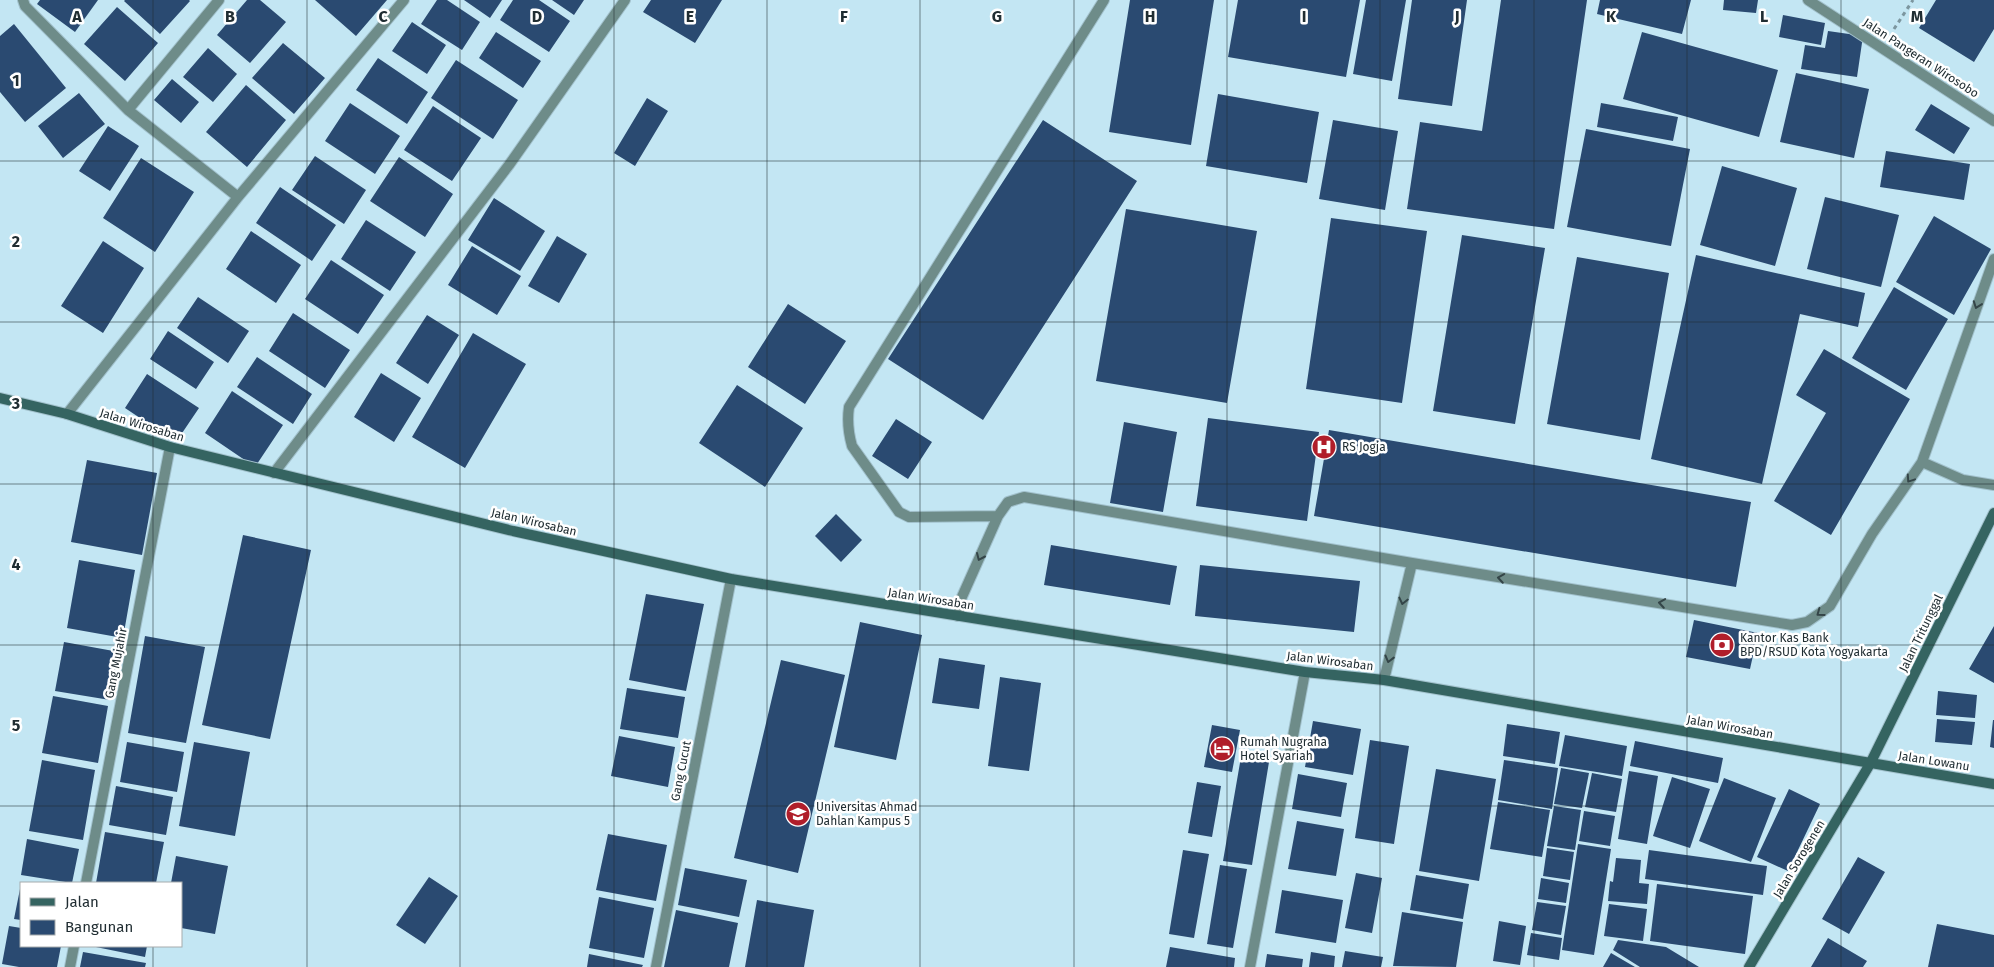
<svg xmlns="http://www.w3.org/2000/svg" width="1994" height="967" font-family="'Fira Sans',sans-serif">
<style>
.building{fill:#2a4a71}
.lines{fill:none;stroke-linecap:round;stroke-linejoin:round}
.lane-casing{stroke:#a2c1cc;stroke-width:12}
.street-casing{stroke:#a2c1cc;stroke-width:12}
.secondary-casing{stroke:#a2c1cc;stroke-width:12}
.path{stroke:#7c969f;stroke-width:3;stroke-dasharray:4 4;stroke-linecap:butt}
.lane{stroke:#6e8c89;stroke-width:10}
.street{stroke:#6e8c89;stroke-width:10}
.secondary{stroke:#356461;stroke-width:10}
.oneway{stroke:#344548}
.grid{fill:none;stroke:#202d32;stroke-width:1;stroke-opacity:0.55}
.labels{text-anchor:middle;stroke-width:5;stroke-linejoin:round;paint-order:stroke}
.street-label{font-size:12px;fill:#202d32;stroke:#fff}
.poi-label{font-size:12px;fill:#202d32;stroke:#fff;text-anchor:start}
.grid-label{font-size:16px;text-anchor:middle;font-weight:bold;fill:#202d32;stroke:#fff;stroke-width:5;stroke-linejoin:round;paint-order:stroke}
</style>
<rect width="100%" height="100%" fill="#c3e6f3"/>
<path class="building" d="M 40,0 L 98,0 L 75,32 L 37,4 Z
M 125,0 L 189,0 L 190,1 L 160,34 L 124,1 Z
M 247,0 L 260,0 L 286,22 L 250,63 L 217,35 Z
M 315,0 L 387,0 L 356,36 Z
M 437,0 L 447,0 L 480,22 L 462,50 L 421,24 Z
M 464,0 L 502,0 L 490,18 Z
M 513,0 L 539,0 L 570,21 L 549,52 L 500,20 Z
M 552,0 L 584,0 L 574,15 Z
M 651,0 L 722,0 L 695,43 L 643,12 Z
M 1130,0 L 1214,0 L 1191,145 L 1109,132 Z
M 1238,0 L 1360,0 L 1346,77 L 1228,57 Z
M 1366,0 L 1406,0 L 1392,81 L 1353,74 Z
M 1412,0 L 1467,0 L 1452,106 L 1398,99 Z
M 1501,0 L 1587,0 L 1554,229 L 1407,209 L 1420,122 L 1482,131 Z
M 1600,0 L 1691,0 L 1682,34 L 1597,14 Z
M 1724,0 L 1758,0 L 1756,13 L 1723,10 Z
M 1936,0 L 1994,0 L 1994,29 L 1974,62 L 1919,28 Z
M 117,7 L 158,43 L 125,81 L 84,44 Z
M 1783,15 L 1825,23 L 1821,45 L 1779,37 Z
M 412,22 L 446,45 L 427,74 L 392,51 Z
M 14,24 L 66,88 L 25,122 L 0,92 L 0,36 Z
M 1828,31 L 1863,36 L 1857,77 L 1801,69 L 1805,45 L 1825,48 Z
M 496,32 L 541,61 L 523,88 L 479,58 Z
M 1642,32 L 1778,70 L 1759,137 L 1623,99 Z
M 283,43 L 325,78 L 294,114 L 252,78 Z
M 208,48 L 237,74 L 213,102 L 183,77 Z
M 378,58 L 428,92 L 407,124 L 356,90 Z
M 456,60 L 518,100 L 493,139 L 431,98 Z
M 1796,73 L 1869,89 L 1854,158 L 1780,142 Z
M 172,79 L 199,102 L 181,123 L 154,100 Z
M 246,85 L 286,120 L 247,167 L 206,132 Z
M 79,93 L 105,124 L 63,158 L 38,126 Z
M 1218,94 L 1319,112 L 1307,183 L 1206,166 Z
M 647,98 L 668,111 L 635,166 L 614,153 Z
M 350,103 L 400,136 L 375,174 L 325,141 Z
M 1601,103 L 1678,117 L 1673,141 L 1597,127 Z
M 1931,104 L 1970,128 L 1954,154 L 1915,130 Z
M 433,106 L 481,138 L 452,181 L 404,150 Z
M 1043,120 L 1137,181 L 983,420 L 888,359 Z
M 1333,120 L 1398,131 L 1385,210 L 1319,199 Z
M 108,126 L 139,146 L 110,191 L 79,171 Z
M 1586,129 L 1690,149 L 1671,246 L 1567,227 Z
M 1886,151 L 1970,164 L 1964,200 L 1880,187 Z
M 315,156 L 366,190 L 344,224 L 292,190 Z
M 399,157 L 453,194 L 425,237 L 370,201 Z
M 141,158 L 194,192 L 155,252 L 103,218 Z
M 1722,166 L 1797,188 L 1775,266 L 1700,245 Z
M 280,187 L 336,225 L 312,261 L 256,223 Z
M 1825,197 L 1899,215 L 1881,287 L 1807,269 Z
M 494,198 L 545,231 L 520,271 L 468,240 Z
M 1126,209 L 1257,231 L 1227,403 L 1096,381 Z
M 1934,216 L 1991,249 L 1954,315 L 1896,282 Z
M 1331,218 L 1427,231 L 1402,403 L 1306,389 Z
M 366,220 L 416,252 L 390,291 L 341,259 Z
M 251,231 L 301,265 L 276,303 L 226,269 Z
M 1462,235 L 1545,248 L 1515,424 L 1433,411 Z
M 557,236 L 587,254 L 559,303 L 528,286 Z
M 103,241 L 144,268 L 103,333 L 61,306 Z
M 472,246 L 521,276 L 497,315 L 448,285 Z
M 1696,255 L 1865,293 L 1858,327 L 1800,314 L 1762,484 L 1651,459 Z
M 1577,257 L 1669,273 L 1640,440 L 1547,424 Z
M 331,260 L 384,295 L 358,334 L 305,299 Z
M 1894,287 L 1948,319 L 1906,390 L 1852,358 Z
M 198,297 L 249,331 L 228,363 L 177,328 Z
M 788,304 L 846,341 L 805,404 L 748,367 Z
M 293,313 L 350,350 L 325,388 L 269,351 Z
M 427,315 L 459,335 L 428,384 L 396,363 Z
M 168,331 L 214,362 L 196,389 L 150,359 Z
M 473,333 L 526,364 L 465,468 L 412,437 Z
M 1824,349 L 1910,399 L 1831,535 L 1774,501 L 1826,413 L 1796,395 Z
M 257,357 L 312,394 L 293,424 L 237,387 Z
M 381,373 L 421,398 L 394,442 L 354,417 Z
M 147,374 L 199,408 L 176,442 L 125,408 Z
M 737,385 L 803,428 L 765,487 L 699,443 Z
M 232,391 L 283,425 L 255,467 L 205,433 Z
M 1208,418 L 1319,432 L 1307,521 L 1196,506 Z
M 896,419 L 932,442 L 908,479 L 872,456 Z
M 1124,422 L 1177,432 L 1163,512 L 1110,503 Z
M 1329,430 L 1751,502 L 1736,587 L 1314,516 Z
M 87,460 L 157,473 L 142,555 L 71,542 Z
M 836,514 L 862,540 L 841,562 L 815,536 Z
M 243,535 L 311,550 L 270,739 L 202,725 Z
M 1051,545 L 1177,566 L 1170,605 L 1044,585 Z
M 79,560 L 135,570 L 123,638 L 67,628 Z
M 1200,565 L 1360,581 L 1354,632 L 1195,616 Z
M 646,594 L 704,604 L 686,691 L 629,680 Z
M 1694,620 L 1758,633 L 1750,669 L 1686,657 Z
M 860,622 L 922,635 L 896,760 L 834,747 Z
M 1994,626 L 1994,683 L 1969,669 Z
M 145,636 L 205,647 L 186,743 L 128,733 Z
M 64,642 L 119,652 L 110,700 L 55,691 Z
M 939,658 L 985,665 L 979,709 L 932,703 Z
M 781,660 L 845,675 L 798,873 L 734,858 Z
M 1000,677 L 1041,683 L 1029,771 L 988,766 Z
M 627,688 L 685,697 L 678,738 L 620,729 Z
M 1938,691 L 1977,695 L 1975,718 L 1936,715 Z
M 53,696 L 108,706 L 98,763 L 42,753 Z
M 1937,719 L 1975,722 L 1972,745 L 1935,742 Z
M 1993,720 L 1994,720 L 1994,748 L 1990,747 Z
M 1313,721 L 1361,729 L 1353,775 L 1305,767 Z
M 1507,724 L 1560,732 L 1555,764 L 1503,756 Z
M 1212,725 L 1240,730 L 1232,772 L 1204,767 Z
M 1565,735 L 1627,746 L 1622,776 L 1559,766 Z
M 619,736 L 675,747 L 668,787 L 611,776 Z
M 1370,740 L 1409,746 L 1394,844 L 1355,838 Z
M 1635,741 L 1723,758 L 1718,783 L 1630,766 Z
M 127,742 L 184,752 L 177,792 L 120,782 Z
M 194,742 L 250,752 L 235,836 L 179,826 Z
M 1241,757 L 1269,762 L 1252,865 L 1223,861 Z
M 42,760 L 95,770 L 83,840 L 29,831 Z
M 1504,760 L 1558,768 L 1552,809 L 1498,800 Z
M 1561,768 L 1589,773 L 1582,808 L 1554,804 Z
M 1436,769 L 1496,779 L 1479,881 L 1419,871 Z
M 1629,771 L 1658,776 L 1647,844 L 1618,839 Z
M 1592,773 L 1622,779 L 1616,812 L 1585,807 Z
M 1298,774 L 1347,783 L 1341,817 L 1292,809 Z
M 1672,777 L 1710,789 L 1690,848 L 1653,836 Z
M 1724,778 L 1776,798 L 1751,862 L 1699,841 Z
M 1197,782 L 1221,786 L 1212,837 L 1188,833 Z
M 116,786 L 173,797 L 166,835 L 109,825 Z
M 1789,789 L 1820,804 L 1788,871 L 1757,857 Z
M 1498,802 L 1550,810 L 1542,857 L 1490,849 Z
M 1554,806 L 1581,810 L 1575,850 L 1547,846 Z
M 1584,811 L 1615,816 L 1610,846 L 1579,841 Z
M 1297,821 L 1344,829 L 1336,876 L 1288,869 Z
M 105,832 L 164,842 L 156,883 L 96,883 Z
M 608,834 L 667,845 L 656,901 L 596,890 Z
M 27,839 L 79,849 L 72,883 L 21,875 Z
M 1578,844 L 1611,849 L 1594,955 L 1562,950 Z
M 1547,848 L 1574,852 L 1570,880 L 1543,876 Z
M 1183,850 L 1209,854 L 1194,938 L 1169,934 Z
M 1649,850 L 1767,866 L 1763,895 L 1645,879 Z
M 176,856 L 228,866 L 215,934 L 181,928 L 181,883 L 171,883 Z
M 1858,857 L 1885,872 L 1849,934 L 1822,919 Z
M 1616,858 L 1641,860 L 1639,883 L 1649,884 L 1647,904 L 1608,901 L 1610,881 L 1613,882 Z
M 1220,865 L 1247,869 L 1233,948 L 1207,944 Z
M 685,868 L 747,880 L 739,917 L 678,905 Z
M 1356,873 L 1382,878 L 1372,933 L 1345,928 Z
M 1416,875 L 1469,884 L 1463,919 L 1410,910 Z
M 429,877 L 458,896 L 425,944 L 396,925 Z
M 1541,878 L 1569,883 L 1566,903 L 1538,899 Z
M 1657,884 L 1753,896 L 1745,954 L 1650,941 Z
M 20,889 L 21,889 L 21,920 L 14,919 Z
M 1282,890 L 1343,900 L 1336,943 L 1275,933 Z
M 599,897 L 654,908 L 644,958 L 589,948 Z
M 757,900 L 814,910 L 804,967 L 745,967 Z
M 1537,902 L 1566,906 L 1561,935 L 1532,930 Z
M 1609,904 L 1647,909 L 1643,941 L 1604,936 Z
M 676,910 L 738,923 L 729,967 L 664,967 Z
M 1402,912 L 1463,922 L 1456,967 L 1393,966 Z
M 1499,921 L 1526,926 L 1520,965 L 1493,961 Z
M 1937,924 L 1994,935 L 1994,967 L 1928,967 Z
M 9,926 L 21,928 L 21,946 L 61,946 L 57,967 L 19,967 L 2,964 Z
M 1531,933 L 1562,938 L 1559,960 L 1527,955 Z
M 1828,938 L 1867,961 L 1863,967 L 1811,967 Z
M 1618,940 L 1666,947 L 1699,967 L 1640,967 L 1613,950 Z
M 91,946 L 147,946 L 145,957 Z
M 1170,947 L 1235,958 L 1234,967 L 1166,967 Z
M 1345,951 L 1383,957 L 1381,967 L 1342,967 Z
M 83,952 L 146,963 L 145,967 L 80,967 Z
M 1311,952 L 1335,956 L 1334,967 L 1309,967 Z
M 1611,953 L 1635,967 L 1603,967 Z
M 589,954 L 643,965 L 642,967 L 587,967 Z
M 1267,954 L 1303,959 L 1302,967 L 1265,967 Z"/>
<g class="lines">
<defs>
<path id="lane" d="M 1922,462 L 1994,259
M 998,516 L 909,517 L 899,512 L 852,446 C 848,432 847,421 849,407 L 1104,0
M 958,616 L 961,599 L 998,516 L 1008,502 L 1024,497 L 1412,563 L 1792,625 L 1807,622 L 1830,606 L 1872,534 L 1922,462 L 1963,480 L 1994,485
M 1384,680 L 1412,563"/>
<path id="street" d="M 23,0 L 25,6 L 128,110 L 238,197
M 1808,0 L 1994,121
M 128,110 L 219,0
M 67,414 L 238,197 L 404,0
M 274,473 L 509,165 L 625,0
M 86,883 L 170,447
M 70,967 L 74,946
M 656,967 L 731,579
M 1250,967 L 1305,672"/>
<path id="secondary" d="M 0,398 L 67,414 L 170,447 L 513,531 L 731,579 L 1305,672 L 1384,680 L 1994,784
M 1749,967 L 1870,764 L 1994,513"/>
</defs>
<use href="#lane" class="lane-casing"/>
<use href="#street" class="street-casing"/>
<use href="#secondary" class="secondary-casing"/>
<path class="path" d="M 1894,29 L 1913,0"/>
<use href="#lane" class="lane"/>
<use href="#street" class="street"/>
<use href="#secondary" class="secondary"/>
</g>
<defs><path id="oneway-chevron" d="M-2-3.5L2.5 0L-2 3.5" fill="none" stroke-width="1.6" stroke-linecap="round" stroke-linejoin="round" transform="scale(1.25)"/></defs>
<g class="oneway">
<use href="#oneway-chevron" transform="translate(1977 305) rotate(110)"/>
<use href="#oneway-chevron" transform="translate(1910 479) rotate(124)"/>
<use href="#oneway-chevron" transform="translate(980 557) rotate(114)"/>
<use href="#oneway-chevron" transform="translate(1501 578) rotate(-171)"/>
<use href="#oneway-chevron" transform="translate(1403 601) rotate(103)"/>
<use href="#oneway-chevron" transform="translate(1662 603) rotate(-171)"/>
<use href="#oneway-chevron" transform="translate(1820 613) rotate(144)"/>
<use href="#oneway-chevron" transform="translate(1389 659) rotate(104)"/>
</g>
<path class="grid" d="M 153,0 L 153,883M 307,0 L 307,967M 460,0 L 460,967M 614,0 L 614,967M 767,0 L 767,967M 920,0 L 920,967M 1074,0 L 1074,967M 1227,0 L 1227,967M 1380,0 L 1380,967M 1534,0 L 1534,967M 1687,0 L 1687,967M 1841,0 L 1841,967M 0,161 L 1994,161M 0,322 L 1994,322M 0,484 L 1994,484M 0,645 L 1994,645M 0,806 L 1994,806M 153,946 L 153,967"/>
<defs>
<symbol id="hospital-disc" viewBox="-11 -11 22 22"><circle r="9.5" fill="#b01e2a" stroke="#fff"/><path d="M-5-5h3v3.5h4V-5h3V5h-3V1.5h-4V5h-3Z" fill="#fff"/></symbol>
<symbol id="bank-disc" viewBox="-11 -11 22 22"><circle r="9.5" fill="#b01e2a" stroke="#fff"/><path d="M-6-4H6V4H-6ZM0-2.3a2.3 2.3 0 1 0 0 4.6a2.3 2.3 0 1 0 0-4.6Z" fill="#fff"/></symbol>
<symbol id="hotel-disc" viewBox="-11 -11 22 22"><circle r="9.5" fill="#b01e2a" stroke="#fff"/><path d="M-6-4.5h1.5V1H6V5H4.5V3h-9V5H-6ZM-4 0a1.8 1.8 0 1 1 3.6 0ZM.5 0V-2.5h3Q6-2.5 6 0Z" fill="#fff"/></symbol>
<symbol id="university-disc" viewBox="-11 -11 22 22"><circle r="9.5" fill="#b01e2a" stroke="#fff"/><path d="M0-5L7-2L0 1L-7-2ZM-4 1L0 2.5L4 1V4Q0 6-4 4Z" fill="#fff"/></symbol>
</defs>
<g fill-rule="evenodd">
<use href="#hospital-disc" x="1310" y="433" width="28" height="28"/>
<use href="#bank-disc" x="1708" y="631" width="28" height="28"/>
<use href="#hotel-disc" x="1208" y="735" width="28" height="28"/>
<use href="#university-disc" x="784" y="800" width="28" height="28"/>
</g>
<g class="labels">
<g class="street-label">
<text transform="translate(1921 58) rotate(33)" y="4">Jalan Pangeran Wirosobo</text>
<text transform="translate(142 425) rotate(17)" y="4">Jalan Wirosaban</text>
<text transform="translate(534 522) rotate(13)" y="4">Jalan Wirosaban</text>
<text transform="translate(931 599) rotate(9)" y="4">Jalan Wirosaban</text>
<text transform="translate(1921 633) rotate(-64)" y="4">Jalan Tritunggal</text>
<text transform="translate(1330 661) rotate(7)" y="4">Jalan Wirosaban</text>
<text transform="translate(116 663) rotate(-79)" y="4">Gang Mujahir</text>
<text transform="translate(1730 727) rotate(10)" y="4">Jalan Wirosaban</text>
<text transform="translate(1934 761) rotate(9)" y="4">Jalan Lowanu</text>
<text transform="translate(681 771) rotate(-79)" y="4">Gang Cucut</text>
<text transform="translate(1799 859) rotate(-59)" y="4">Jalan Sorogenen</text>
</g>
<g class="poi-label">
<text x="1342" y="451">RS Jogja</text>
<text x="1740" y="642">Kantor Kas Bank<tspan x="1740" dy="14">BPD/RSUD Kota Yogyakarta</tspan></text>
<text x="1240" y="746">Rumah Nugraha<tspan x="1240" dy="14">Hotel Syariah</tspan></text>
<text x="816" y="811">Universitas Ahmad<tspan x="816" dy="14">Dahlan Kampus 5</tspan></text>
</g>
</g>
<g class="grid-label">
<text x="77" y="22">A</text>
<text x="230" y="22">B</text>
<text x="383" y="22">C</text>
<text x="537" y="22">D</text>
<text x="690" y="22">E</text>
<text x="844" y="22">F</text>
<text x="997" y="22">G</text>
<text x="1150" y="22">H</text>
<text x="1304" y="22">I</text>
<text x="1457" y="22">J</text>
<text x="1611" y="22">K</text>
<text x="1764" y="22">L</text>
<text x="1917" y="22">M</text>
<text x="16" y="86">1</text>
<text x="16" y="247">2</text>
<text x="16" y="409">3</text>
<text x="16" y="570">4</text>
<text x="16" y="731">5</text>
</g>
<rect x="20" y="882" width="162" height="65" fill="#ffffff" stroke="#a6abad"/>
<rect x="30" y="898" width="25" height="8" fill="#356461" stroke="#a6abad"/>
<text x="65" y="907" font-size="15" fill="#202d32">Jalan</text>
<rect x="30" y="920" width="25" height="15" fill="#2a4a71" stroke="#a6abad"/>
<text x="65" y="932" font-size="15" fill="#202d32">Bangunan</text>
</svg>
